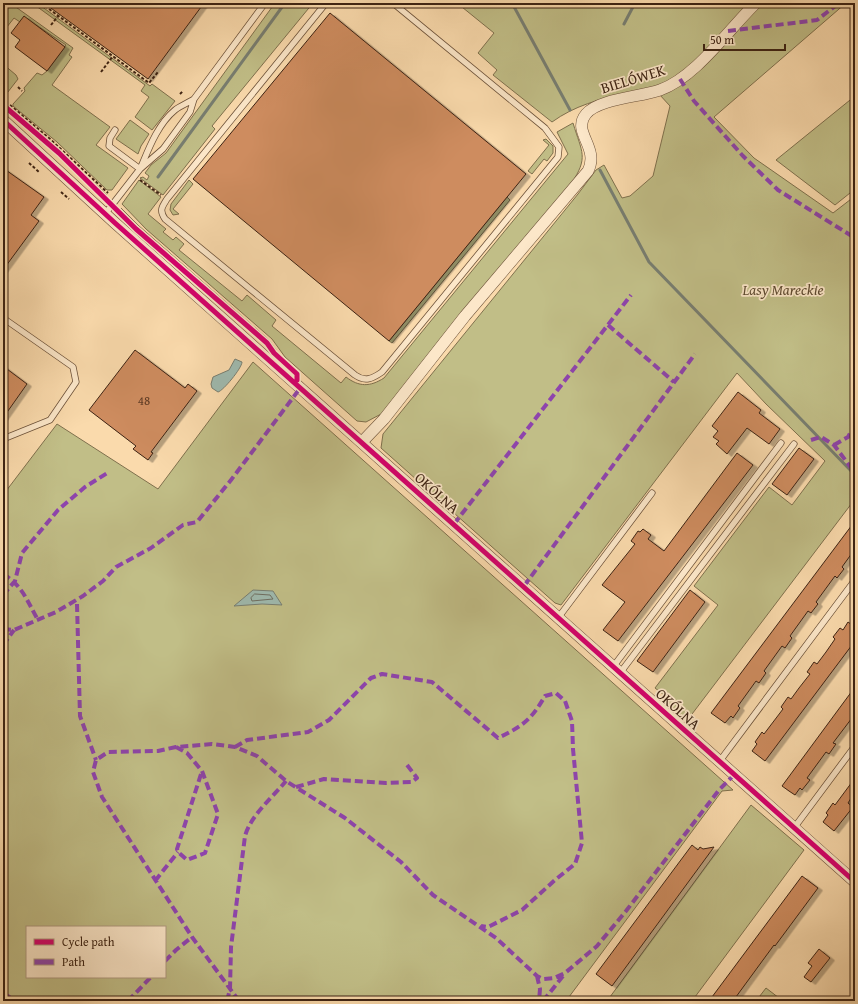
<svg xmlns="http://www.w3.org/2000/svg" width="858" height="1004" font-family="'Gentium Book Plus',serif">
<style>
.green{fill:#c1be87;stroke:#7f704d;fill-rule:evenodd}
.water{fill:#9fbaaf;stroke:#787e71}
.lines{fill:none;stroke-linecap:round;stroke-linejoin:round}
.shore{stroke:#6e6e61;stroke-width:1}
.stream{stroke:#787e71;stroke-width:3}
.building{fill:#ce8c5f;stroke:#3d2313;filter:url(#shadow)}
.service-casing{stroke:#6c5139;stroke-width:7}
.minor-casing{stroke:#6c5139;stroke-width:12}
.path{stroke:#3d2313;stroke-width:2;stroke-dasharray:3 2;stroke-linecap:butt}
.service{stroke:#fce7c9;stroke-width:5.5}
.minor{stroke:#fce7c9;stroke-width:11}
.quiet{stroke:#8e44ad;stroke-width:4;stroke-dasharray:8 4;stroke-linecap:butt}
.cycleway-casing{stroke:#fce7c9;stroke-width:8}
.cycleway{stroke:#d6006c;stroke-width:5}
.labels{text-anchor:middle;stroke-width:3.5;stroke-linejoin:round;paint-order:stroke}
.number-label{font-size:13px;fill:#613d26}
.street-label{font-size:15px;fill:#3d2313;stroke:#fce7c9}
.park-label{font-size:15px;font-style:italic;fill:#5e4a30;stroke:#fce7c9}
</style>
<defs>
<filter id="shadow"><feDropShadow dx="4.5" dy="2.5" stdDeviation="0" flood-color="#0004"/></filter>
</defs>
<rect width="100%" height="100%" fill="#fadaac"/>
<filter id="stains"><feTurbulence type="fractalNoise" baseFrequency=".005" numOctaves="4"/><feColorMatrix values="0 0 0 0 .2 0 0 0 0 .09 0 0 0 0 .02 0 0 0 .5 -.17"/></filter>
<radialGradient id="worn" r=".72"><stop offset=".6" stop-color="#630" stop-opacity="0"/><stop offset="1" stop-color="#630" stop-opacity=".3"/></radialGradient>
<path class="green" d="M 32,3 L 37,3 L 150,86 L 152,84 L 175,101 L 152,130 L 135,117 L 149,97 L 141,91 L 145,85 Z
M 275,3 L 313,3 L 212,126 L 215,129 L 163,195 L 140,178 L 143,177 L 147,180 L 149,176 L 145,173 L 151,165 L 166,153 Z
M 457,3 L 751,3 C 724,32 696,70 658,86 C 649,89 638,90 628,93 C 599,99 574,106 552,122 L 493,75 L 497,70 L 478,53 L 494,33 Z
M 761,3 L 846,3 L 714,117 L 754,158 L 833,213 L 855,196 L 855,499 L 686,722 L 660,701 L 664,695 L 655,688 L 718,605 L 694,586 L 769,487 L 792,505 L 825,461 L 766,404 L 737,373 L 561,605 L 555,603 L 381,448 L 383,434 L 578,194 L 596,170 L 604,165 L 622,198 L 630,196 L 653,176 L 670,106 L 659,94 Z
M 13,5 L 73,48 L 69,55 L 72,57 L 52,85 L 110,127 L 96,145 L 128,168 L 112,190 L 107,190 L 57,142 L 13,106 L 13,104 L 25,91 L 24,88 L 37,73 L 42,75 L 47,71 L 66,45 L 24,17 L 20,22 L 14,18 L 3,32 L 3,12 L 9,6 Z
M 3,64 L 16,75 L 18,79 L 4,97 Z
M 855,96 L 855,189 L 835,205 L 776,160 Z
M 8,105 L 39,131 L 107,195 L 38,131 L 15,114 Z
M 130,120 L 149,134 L 141,146 L 138,154 L 116,139 Z
M 573,123 C 582,153 589,157 571,184 L 383,413 L 366,422 L 357,421 L 285,357 L 272,339 L 146,229 L 122,204 L 139,180 L 161,197 L 148,214 L 166,229 L 163,232 L 173,240 L 176,237 L 184,244 L 179,250 L 242,301 L 247,295 L 276,320 L 272,326 L 341,383 L 346,377 C 359,387 370,387 384,378 L 568,154 L 557,132 Z
M 546,139 L 553,146 L 553,153 L 547,161 L 544,159 L 532,174 L 528,171 L 549,145 L 543,140 Z
M 189,180 L 193,184 L 173,209 L 179,214 L 173,215 L 170,210 L 171,204 Z
M 507,197 L 510,200 L 392,343 L 389,341 Z
M 121,208 L 139,226 L 269,340 L 276,350 L 269,341 L 136,225 Z
M 253,362 L 733,790 L 722,791 L 566,1001 L 3,1001 L 3,495 L 57,424 L 158,489 ZM 27,927 L 165,927 L 165,977 L 27,977 Z
M 751,805 L 804,850 L 692,1001 L 607,1001 Z
M 766,988 L 783,1001 L 756,1001 Z"/>
<path class="water" d="M 235,359 L 242,362 C 242,368 223,391 218,392 L 212,388 L 211,384 L 213,377 L 229,370 Z
M 253,590 L 273,591 L 282,605 L 262,604 L 234,606 Z"/>
<g class="lines">
<path class="shore" d="M 255,594 L 270,595 L 273,599 L 252,601 L 251,598 Z"/>
<path class="stream" d="M 512,3 L 570,110
M 624,24 L 635,3
M 600,170 L 649,262 L 855,475
M 158,177 L 285,3"/>
</g>
<path class="building" d="M 44,3 L 204,3 L 148,79 Z
M 330,13 L 526,174 L 389,341 L 193,179 Z
M 24,16 L 65,47 L 47,71 L 15,47 L 20,40 L 11,33 Z
M 3,168 L 44,197 L 31,215 L 39,221 L 3,270 Z
M 135,350 L 185,388 L 188,384 L 197,391 L 151,452 L 153,453 L 148,460 L 133,449 L 136,446 L 89,410 Z
M 3,366 L 27,384 L 3,418 Z
M 738,392 L 761,410 L 759,413 L 780,429 L 769,444 L 747,428 L 727,454 L 716,444 L 719,441 L 713,437 L 718,431 L 712,426 Z
M 799,448 L 814,459 L 787,495 L 772,484 Z
M 737,453 L 753,465 L 618,641 L 603,630 L 625,602 L 602,585 L 635,544 L 631,541 L 638,531 L 640,532 L 643,529 L 651,535 L 648,539 L 664,551 Z
M 855,521 L 855,549 L 842,567 L 844,569 L 837,578 L 835,576 L 816,602 L 818,604 L 811,613 L 808,611 L 790,636 L 792,638 L 785,648 L 782,646 L 764,671 L 766,673 L 759,683 L 756,681 L 738,706 L 740,708 L 733,718 L 731,716 L 725,723 L 711,713 Z
M 690,590 L 705,602 L 653,672 L 637,661 Z
M 848,622 L 855,627 L 855,641 L 765,761 L 752,751 L 757,744 L 755,742 L 762,732 L 764,734 L 783,709 L 781,707 L 788,697 L 791,699 L 799,688 L 810,674 L 807,672 L 814,662 L 817,664 L 826,652 L 835,639 L 833,637 L 840,628 L 843,630 Z
M 855,687 L 855,714 L 833,743 L 836,744 L 829,754 L 826,752 L 807,778 L 810,780 L 802,790 L 800,788 L 795,795 L 789,791 L 782,786 Z
M 855,778 L 855,792 L 848,803 L 853,807 L 834,831 L 823,822 L 828,815 L 826,813 L 833,803 L 835,805 Z
M 692,845 L 698,850 L 700,847 L 703,849 L 714,847 L 612,986 L 596,974 Z
M 802,876 L 818,888 L 775,946 L 774,945 L 733,1001 L 709,1001 Z
M 819,949 L 830,958 L 811,982 L 804,977 L 812,966 L 808,963 Z"/>
<g class="lines">
<defs>
<path id="service" d="M 326,3 L 167,199 C 162,207 159,210 165,219 L 355,375 C 365,382 372,379 382,372 L 558,157 L 559,147 L 545,128 L 393,3
M 115,130 L 110,138 L 109,146 L 140,169
M 141,167 C 149,148 158,124 175,110 C 180,106 188,103 194,99
M 105,214 L 140,169 L 163,149 L 190,112 L 194,99 L 265,3
M 3,318 L 73,367 L 76,382 L 50,420 L 3,439
M 558,618 L 652,493
M 613,667 L 781,443
M 620,673 L 794,444
M 719,762 L 855,580
M 794,828 L 855,746"/>
<path id="minor" d="M 3,120 L 115,223 L 855,882
M 362,442 L 384,419 L 465,316 L 588,171 C 600,147 571,132 586,114 C 598,99 640,97 660,90 C 696,77 728,30 756,3"/>
</defs>
<use href="#service" class="service-casing"/>
<use href="#minor" class="minor-casing"/>
<path class="path" d="M 41,3 L 149,83 L 158,72
M 51,25 L 58,16
M 101,72 L 113,56
M 18,87 L 22,91
M 180,94 L 183,91
M 10,105 L 50,139 L 108,193
M 29,163 L 39,172
M 140,180 L 161,195
M 61,192 L 69,199"/>
<use href="#service" class="service"/>
<use href="#minor" class="minor"/>
<path class="quiet" d="M 728,31 L 817,20 L 839,3
M 680,79 L 694,101 L 743,156 L 778,190 L 855,238
M 608,325 L 674,382
M 811,440 L 821,437 L 834,445 L 855,473
M 834,445 L 848,437 L 855,424
M 454,524 L 631,295
M 3,574 C 23,586 27,601 38,620
M 524,586 L 695,354
M 3,595 L 15,581 L 22,553 L 58,510 L 85,487 L 109,472
M 77,604 L 80,716 L 96,760
M 3,629 L 14,630 L 56,612 L 83,596 L 103,581 L 116,567 L 151,548 L 183,525 L 197,522 L 231,480 L 301,387
M 3,645 L 14,630
M 176,747 L 187,753 L 202,771 L 218,814 L 205,853 L 187,860 L 178,852 L 177,849 L 202,771
M 235,747 L 247,740 L 308,732 L 329,720 L 371,678 L 382,674 L 432,682 L 498,738 C 523,726 531,720 545,696 L 556,693 L 565,701 L 572,721 L 573,749 L 582,843 L 575,864 L 555,880 L 522,910 L 488,927 L 481,926
M 296,787 L 324,779 L 386,783 L 412,782 L 417,778 L 407,765
M 155,881 L 178,852
M 165,961 L 176,950 L 192,937
M 537,976 L 540,989 L 539,1001
M 3,993 L 16,1001
M 128,1001 L 151,977
M 227,1001 L 230,989 L 231,947 L 245,836 C 251,815 272,798 286,781
M 239,1001 L 192,937 L 102,797 L 93,772 L 96,760 L 108,752 L 158,751 L 176,747 L 212,744 L 235,747 L 257,756 L 286,781 L 345,818 L 401,862 L 433,895 L 496,938 L 537,976 L 543,979 L 554,978 L 565,973 L 597,946 L 626,911 L 719,790 L 734,775
M 543,1001 L 563,976"/>
<defs>
<path id="cycleway" d="M 3,105 L 59,153 L 136,229 L 267,343 L 274,353 L 297,374 L 297,380
M 3,120 L 115,223 L 855,882"/>
</defs>
<use href="#cycleway" class="cycleway-casing"/>
<use href="#cycleway" class="cycleway"/>
</g>
<g class="labels">
<g class="number-label">
<text x="144" y="405">48</text>
</g>
<g class="street-label">
<text transform="translate(633 79) rotate(-17)" y="5">BIELÓWEK</text>
<text transform="translate(437 493) rotate(42)" y="5">OKÓLNA</text>
<text transform="translate(678 709) rotate(42)" y="5">OKÓLNA</text>
</g>
<g class="park-label">
<text x="783" y="295">Lasy Mareckie</text>
</g>
</g>
<rect width="858" height="1004" fill="none" stroke="#fadaac" stroke-width="16"/>
<rect x="4" y="4" width="850" height="996" fill="none" stroke="#3d2313" stroke-width="2"/>
<rect x="8" y="8" width="842" height="988" fill="none" stroke="#3d2313"/>
<rect x="26" y="926" width="140" height="52" fill="#fce7c9" stroke="#b09980"/>
<rect x="34" y="939" width="20" height="6" fill="#d6006c" stroke="#b09980"/>
<text x="62" y="946" font-size="12" fill="#3d2313">Cycle path</text>
<rect x="34" y="959" width="20" height="6" fill="#8e44ad" stroke="#b09980"/>
<text x="62" y="966" font-size="12" fill="#3d2313">Path</text>
<path d="M704 44v6h81v-6" fill="none" stroke="#3d2313" stroke-width="2"/>
<text x="710" y="44" font-size="12" fill="#3d2313" stroke="#fce7c9" stroke-width="3" paint-order="stroke">50 m</text>
<rect width="100%" height="100%" filter="url(#stains)"/>
<rect width="100%" height="100%" fill="url(#worn)"/>
</svg>
